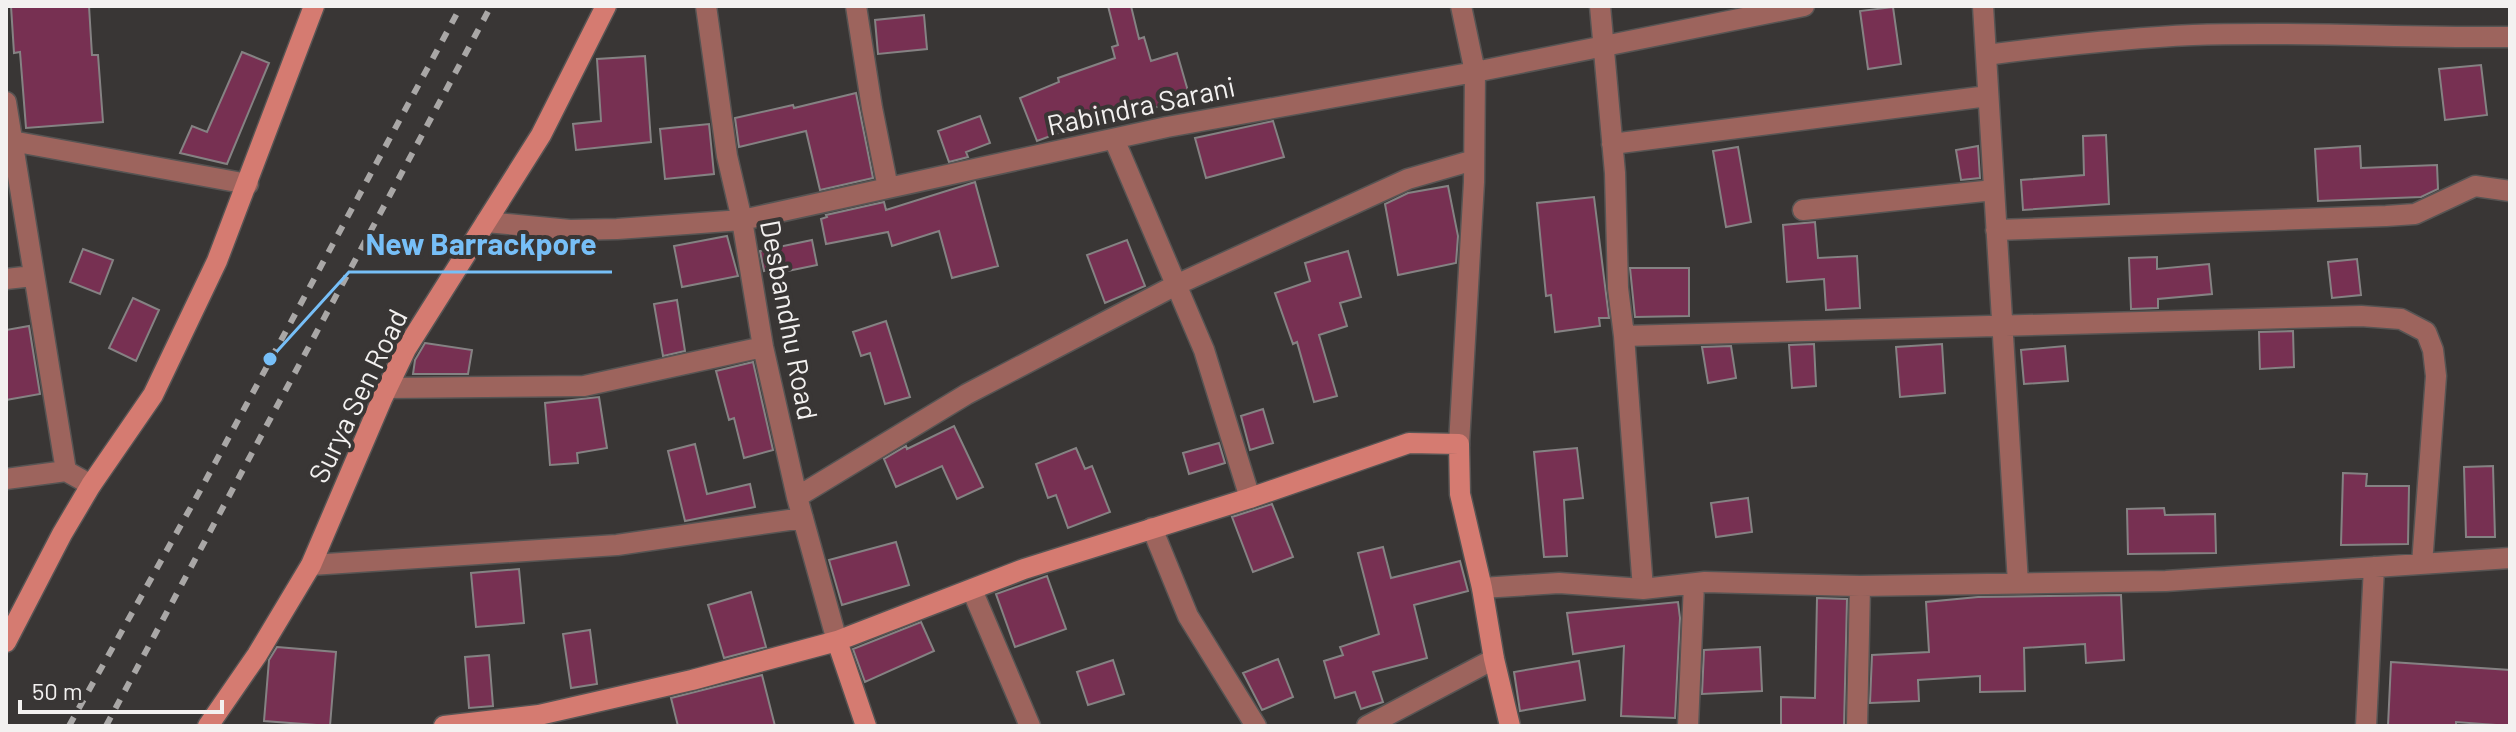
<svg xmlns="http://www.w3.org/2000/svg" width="2516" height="732" font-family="Barlow,sans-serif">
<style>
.building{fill:#773052;stroke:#858283;stroke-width:2}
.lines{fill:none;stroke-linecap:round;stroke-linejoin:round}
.street-casing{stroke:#575453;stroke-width:23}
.secondary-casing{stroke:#575453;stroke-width:23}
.street{stroke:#9d645d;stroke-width:20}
.secondary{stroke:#d57b71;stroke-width:20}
.rail{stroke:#a9a7a6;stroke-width:6;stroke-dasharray:10 10;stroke-linecap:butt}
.labels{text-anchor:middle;stroke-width:8;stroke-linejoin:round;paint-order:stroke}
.street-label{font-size:28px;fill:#f3f1f0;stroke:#393635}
.leader{fill:none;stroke:#77bff7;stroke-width:3}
.callout-dot{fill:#77bff7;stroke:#393635;stroke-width:3}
.callout-label{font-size:30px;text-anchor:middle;font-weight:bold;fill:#77bff7;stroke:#393635;stroke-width:8;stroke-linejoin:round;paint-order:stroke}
</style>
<rect width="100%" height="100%" fill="#393635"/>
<path class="building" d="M 11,6 L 89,6 L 92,55 L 98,55 L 103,122 L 26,128 L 20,52 L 14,53 Z
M 1108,6 L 1131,6 L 1139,39 L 1144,37 L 1151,61 L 1177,53 L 1190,98 L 1131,114 L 1129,107 L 1037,141 L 1020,98 L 1059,82 L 1058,78 L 1115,58 L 1112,47 L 1118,45 Z
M 1893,7 L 1901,64 L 1868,69 L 1860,11 Z
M 924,15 L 927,49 L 878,54 L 875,20 Z
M 242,52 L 269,63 L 227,164 L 180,153 L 192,126 L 207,132 Z
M 645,56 L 651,142 L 576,150 L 573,124 L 601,121 L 597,59 Z
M 2481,65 L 2487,115 L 2445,120 L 2439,69 Z
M 856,93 L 873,178 L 820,190 L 806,131 L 739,147 L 735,118 L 793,105 L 794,108 Z
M 980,116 L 990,143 L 966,152 L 968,157 L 949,162 L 938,131 Z
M 1273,121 L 1284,157 L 1206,178 L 1195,138 Z
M 709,124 L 714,174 L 665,179 L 660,129 Z
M 2106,135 L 2109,204 L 2023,210 L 2021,180 L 2084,175 L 2083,136 Z
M 1978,146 L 1980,178 L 1961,180 L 1956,150 Z
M 2360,146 L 2361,168 L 2437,165 L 2438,189 L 2421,197 L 2318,201 L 2315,149 Z
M 1738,147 L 1751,222 L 1726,227 L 1713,151 Z
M 975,182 L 998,266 L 952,278 L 939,231 L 892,246 L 888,232 L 826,244 L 821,219 L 827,217 L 826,215 L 884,202 L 886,210 Z
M 1448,186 L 1458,236 L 1456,263 L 1398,275 L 1385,204 L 1408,193 Z
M 1594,197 L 1609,318 L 1599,318 L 1600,326 L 1555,332 L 1551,295 L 1546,296 L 1537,203 Z
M 1815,222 L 1818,258 L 1857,256 L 1860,308 L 1826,310 L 1824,279 L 1787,282 L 1783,225 Z
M 727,236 L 738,276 L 682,287 L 674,246 Z
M 812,240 L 817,265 L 773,274 L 772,269 L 764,271 L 760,251 Z
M 1127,240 L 1145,286 L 1105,303 L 1087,255 Z
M 83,249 L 113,260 L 100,294 L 70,282 Z
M 1348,251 L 1361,297 L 1340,303 L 1347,326 L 1319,335 L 1337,396 L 1314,402 L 1297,342 L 1293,344 L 1275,293 L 1310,281 L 1305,263 Z
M 2157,257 L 2157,269 L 2209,264 L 2212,294 L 2158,299 L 2158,308 L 2131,309 L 2129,258 Z
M 2357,259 L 2361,295 L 2332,298 L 2328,262 Z
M 1630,268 L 1689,268 L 1689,316 L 1635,317 Z
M 133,298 L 159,310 L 136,361 L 109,348 Z
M 677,300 L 685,351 L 663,356 L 654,304 Z
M 886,321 L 910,397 L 885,404 L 870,353 L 861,356 L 853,332 Z
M 29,326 L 40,394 L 6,400 L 6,330 Z
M 2293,331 L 2294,367 L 2260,369 L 2259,332 Z
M 425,343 L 472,350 L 468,374 L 413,374 L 415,360 Z
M 1814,344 L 1816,386 L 1792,388 L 1789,345 Z
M 1942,344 L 1945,393 L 1900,397 L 1896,347 Z
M 1731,346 L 1736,378 L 1708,383 L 1702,347 Z
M 2065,346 L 2068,381 L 2024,384 L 2021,350 Z
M 753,362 L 773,450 L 744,458 L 734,418 L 729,420 L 716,371 Z
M 599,397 L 607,448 L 577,453 L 578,463 L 550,465 L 545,403 Z
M 1263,409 L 1273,443 L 1250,450 L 1241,416 Z
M 954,426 L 983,487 L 957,499 L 942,466 L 896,487 L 884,459 L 906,446 L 907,449 Z
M 1219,443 L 1225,463 L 1189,474 L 1183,453 Z
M 695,444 L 707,494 L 750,484 L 755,507 L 685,521 L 668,451 Z
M 1076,448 L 1085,469 L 1092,466 L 1110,512 L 1068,528 L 1056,495 L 1048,498 L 1036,464 Z
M 1577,448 L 1583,498 L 1564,500 L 1567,556 L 1544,557 L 1534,452 Z
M 2493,466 L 2495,537 L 2466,537 L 2464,467 Z
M 2343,473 L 2367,474 L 2366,486 L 2409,486 L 2408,544 L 2341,545 Z
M 1748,498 L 1752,532 L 1716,537 L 1711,503 Z
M 1272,504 L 1293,557 L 1253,572 L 1232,517 Z
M 2164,508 L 2165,515 L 2215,514 L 2216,553 L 2128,554 L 2127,509 Z
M 896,542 L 909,585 L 842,605 L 829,560 Z
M 1383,547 L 1391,578 L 1460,561 L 1468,591 L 1414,605 L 1427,658 L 1373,672 L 1383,702 L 1361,709 L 1355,692 L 1335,698 L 1324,661 L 1343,655 L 1340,647 L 1379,634 L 1358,553 Z
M 519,569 L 524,623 L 476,627 L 471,573 Z
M 1047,576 L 1066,629 L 1015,647 L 996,594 Z
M 751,592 L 766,647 L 724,658 L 708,605 Z
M 2121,595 L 2124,660 L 2086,663 L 2085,644 L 2024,648 L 2025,691 L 1980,692 L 1980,676 L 1918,680 L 1919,701 L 1870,703 L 1872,655 L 1929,652 L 1926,602 L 1978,597 Z
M 1817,598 L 1847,599 L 1844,726 L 1781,726 L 1781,697 L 1815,698 Z
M 1678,602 L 1680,618 L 1675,718 L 1621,716 L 1624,646 L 1573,654 L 1567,613 Z
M 921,622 L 934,651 L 865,682 L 853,649 Z
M 590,630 L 597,684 L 571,688 L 563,634 Z
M 277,647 L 336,652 L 330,726 L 264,721 L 269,660 Z
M 1760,647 L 1762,691 L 1702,694 L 1704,650 Z
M 489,655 L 493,706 L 469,708 L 465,657 Z
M 1278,659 L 1293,697 L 1262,710 L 1243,673 Z
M 1113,660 L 1124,694 L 1088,705 L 1077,672 Z
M 1579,661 L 1585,700 L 1520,711 L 1514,672 Z
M 2391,662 L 2510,670 L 2510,726 L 2456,722 L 2456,726 L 2388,726 Z
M 762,675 L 775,726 L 678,726 L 671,698 Z"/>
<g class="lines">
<defs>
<path id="street" d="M 706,6 L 727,156 L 742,220 L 763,347 L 797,497 L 837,641
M 856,6 L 872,108 L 888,188
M 1600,6 L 1615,173 L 1618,288 L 1624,336 L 1643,589
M 1983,6 L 2018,583
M 1986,55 C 2055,46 2123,38 2193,35 C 2298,31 2404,38 2510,37
M 6,102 L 66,471 L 91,485
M 1114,139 L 1204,350 L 1250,498
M 6,140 L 248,184
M 1612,144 L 1988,96
M 1803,210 L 1994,190
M 486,222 L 570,230 L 617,229 L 742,220 L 1167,127 L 1475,72 L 1804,6
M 1996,230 L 2386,216 L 2415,214 L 2475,186 L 2510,191
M 6,279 L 33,276
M 1624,336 L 2361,316 L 2401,319 L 2426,332 L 2433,350 L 2436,376 L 2422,564
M 387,388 L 584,386 L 763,347
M 1459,444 L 1474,182 L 1475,72 L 1461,6
M 6,479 L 66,471
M 797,497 L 967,394 L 1176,285 L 1408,179 L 1474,160
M 1152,528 L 1188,616 L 1256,726
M 311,565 L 617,545 L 803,518
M 1482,588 L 1559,583 L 1643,589 L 1705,582 L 1860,586 L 2166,581 L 2510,558
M 972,590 L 1030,726
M 1367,726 L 1494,659
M 1688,726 L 1694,584
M 1857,726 L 1860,586
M 2366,726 L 2374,567"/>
<path id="secondary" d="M 837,641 L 866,726
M 6,642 L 62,534 L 91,485 L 153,395 L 217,261 L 314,6
M 208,726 L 257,655 L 311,565 L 382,399 L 406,349 L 541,135 L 606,6
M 444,726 L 539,715 L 692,680 L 837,641 L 1024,569 L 1250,498 L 1409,443 L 1459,444 L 1460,494 L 1482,588 L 1494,659 L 1510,726"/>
</defs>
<use href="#street" class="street-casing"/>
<use href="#secondary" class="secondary-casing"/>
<use href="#street" class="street"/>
<use href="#secondary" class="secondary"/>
<path class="rail" d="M 69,726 L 201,489 L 461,6
M 106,726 L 491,6"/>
</g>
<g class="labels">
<g class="street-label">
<text transform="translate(1141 106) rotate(-12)" y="10">Rabindra Sarani</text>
<text transform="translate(789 320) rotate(79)" y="10">Desbandhu Road</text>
<text transform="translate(358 396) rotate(-64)" y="10">Surya Sen Road</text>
</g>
</g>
<path class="leader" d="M270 359L349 272H612"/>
<circle class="callout-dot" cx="270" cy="359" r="8"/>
<g class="callout-label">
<text x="481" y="255">New Barrackpore</text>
</g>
<rect width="2516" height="732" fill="none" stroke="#f3f1f0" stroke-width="16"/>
<path d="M20 700v12h202v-12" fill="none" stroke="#f3f1f0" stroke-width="4"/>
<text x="32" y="700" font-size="24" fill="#f3f1f0" stroke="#393635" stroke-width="6" paint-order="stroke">50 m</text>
</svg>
